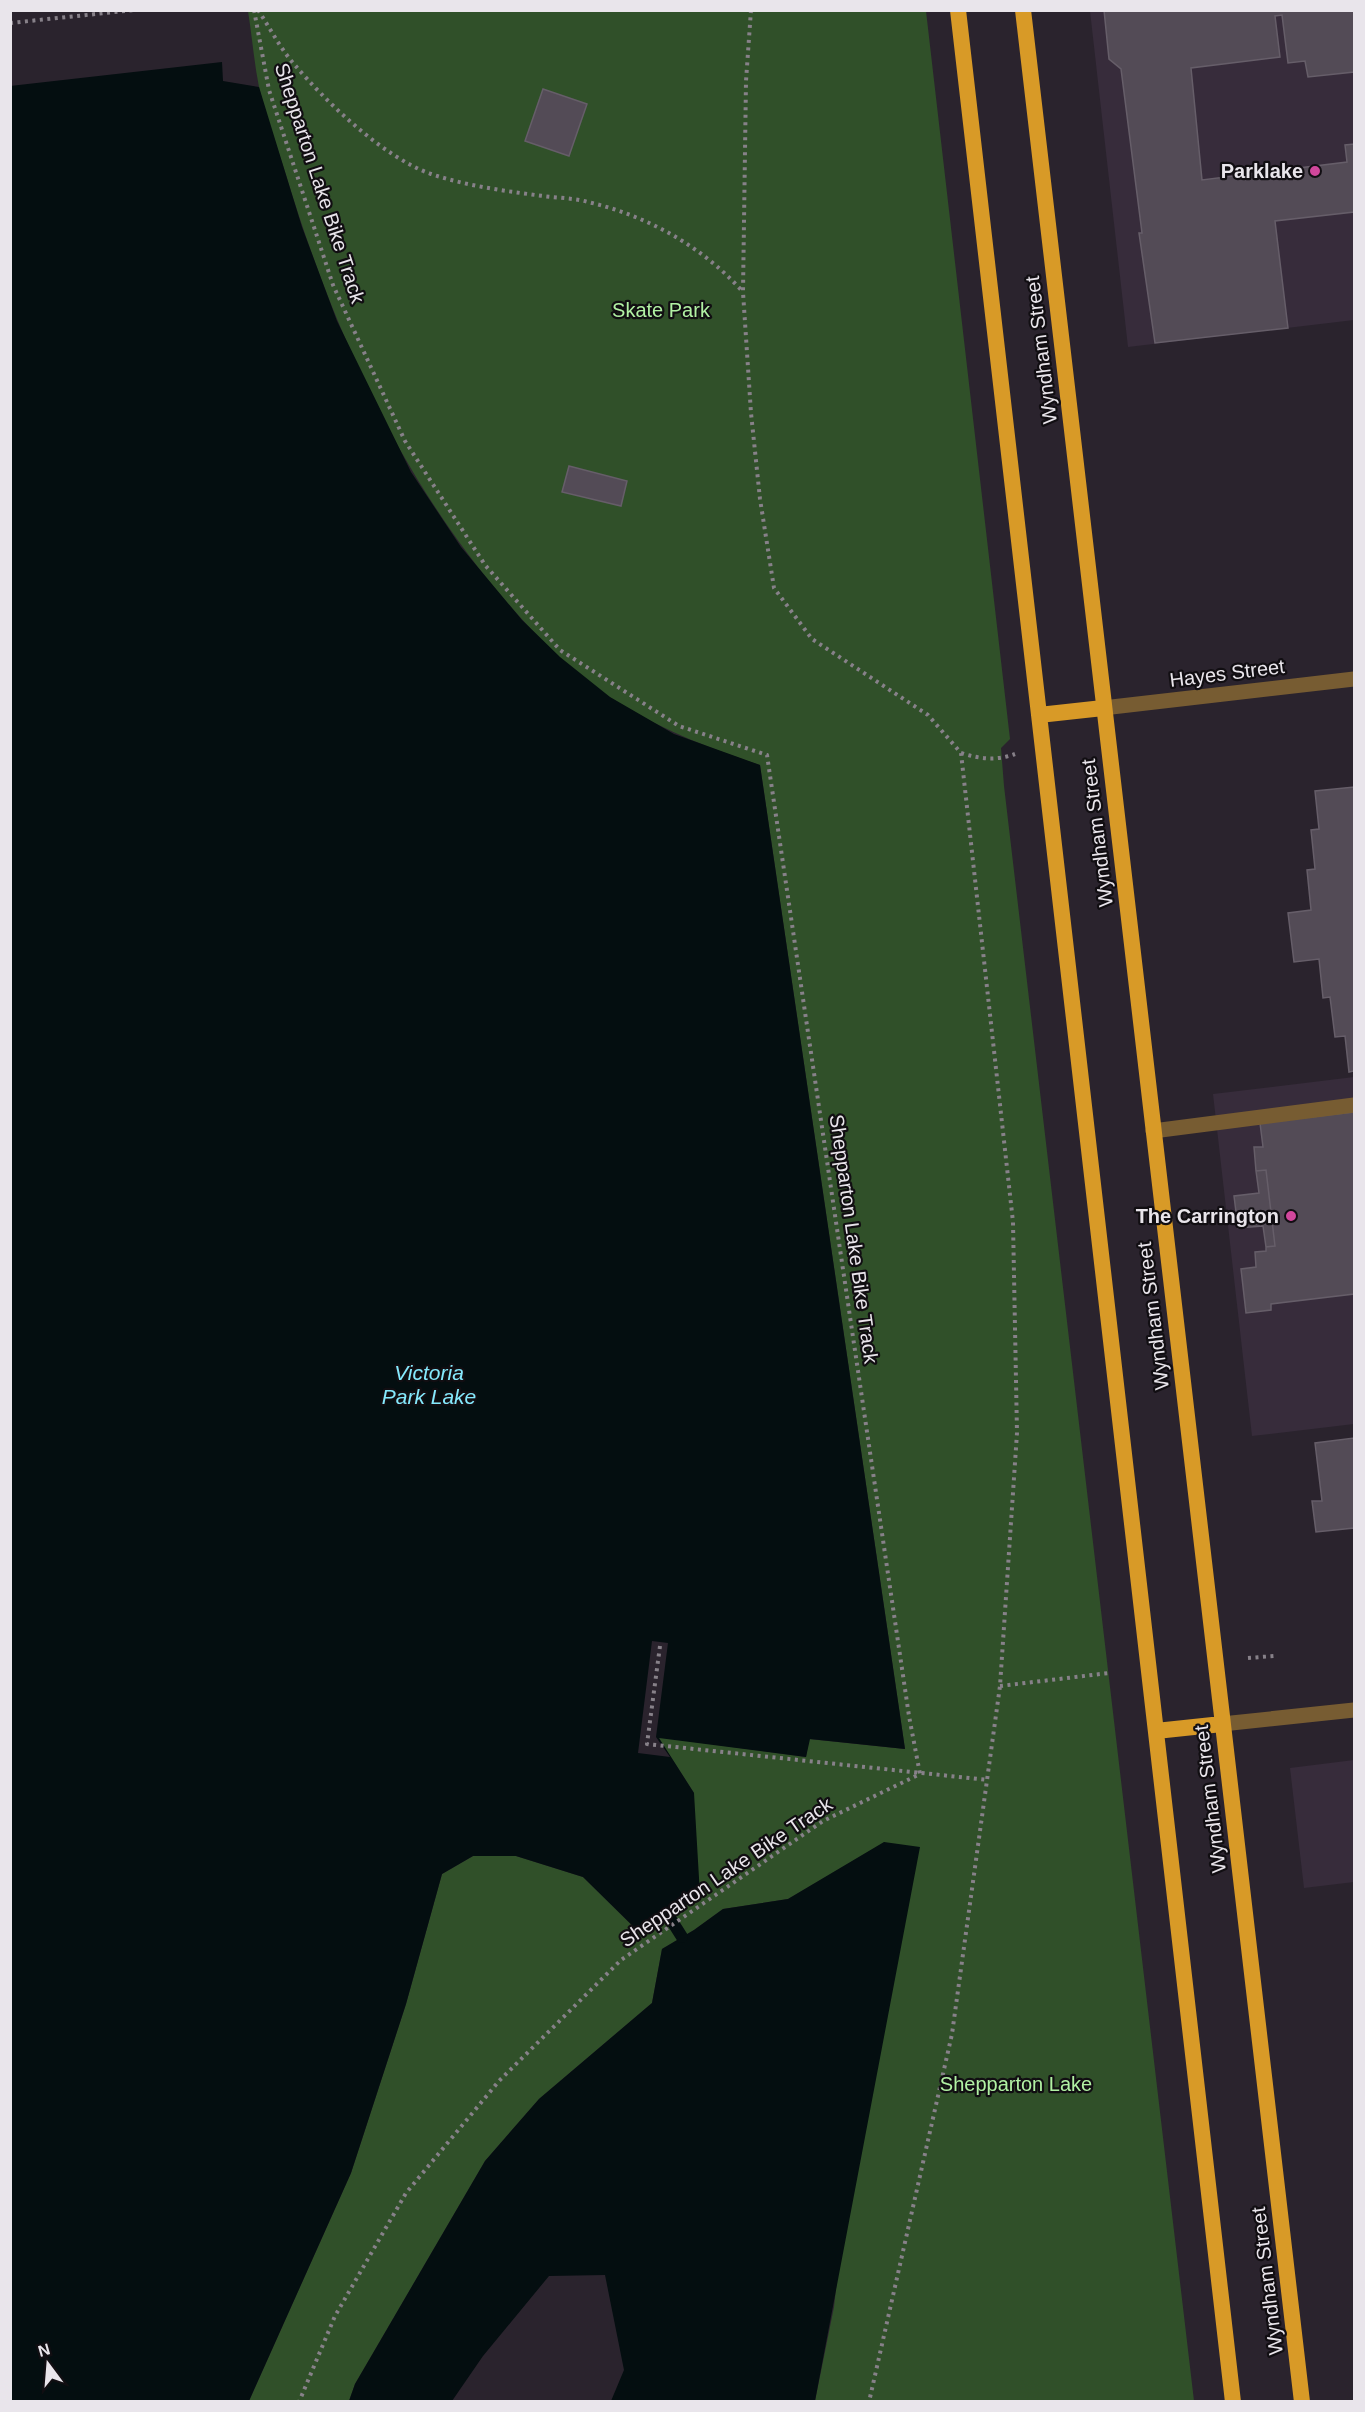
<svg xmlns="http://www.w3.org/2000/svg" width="1365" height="2412" font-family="Helvetica,sans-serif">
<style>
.built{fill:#372c3b}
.green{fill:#305029}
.water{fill:#040e10}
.pier{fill:#2a232d}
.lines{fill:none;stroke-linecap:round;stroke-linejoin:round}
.stream{stroke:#040e10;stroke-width:12}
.building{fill:#534b56;stroke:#665e69;stroke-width:1.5}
.path{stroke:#878189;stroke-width:4;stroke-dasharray:3 4.5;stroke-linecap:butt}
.service{stroke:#775c32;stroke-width:15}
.minor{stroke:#775c32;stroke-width:15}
.tertiary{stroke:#775c32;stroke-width:15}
.trunk{stroke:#d89a27;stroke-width:16}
.hotel-dot{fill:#d1479c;stroke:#110e12;stroke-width:2}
.labels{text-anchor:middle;stroke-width:4.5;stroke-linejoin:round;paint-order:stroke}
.poi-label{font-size:20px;font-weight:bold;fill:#e9e5eb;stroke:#110e12;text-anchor:end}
.street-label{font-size:20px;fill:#e9e5eb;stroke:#110e12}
.park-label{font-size:20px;fill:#b1f1a3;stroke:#110e12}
.water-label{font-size:21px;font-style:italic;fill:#85e9fd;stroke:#110e12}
</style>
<rect width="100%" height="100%" fill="#2a232d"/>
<path class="built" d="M 1090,11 L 1354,11 L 1354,320 L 1128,347 Z
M 1354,1077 L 1354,1424 L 1252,1436 L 1213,1094 Z
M 1354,1760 L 1354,1882 L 1304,1888 L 1290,1768 Z"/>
<path class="green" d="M 248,11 L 926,11 L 1010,739 L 1001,748 L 1004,786 L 1194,2401 L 815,2401 L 834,2307 L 885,1842 L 788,1899 L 723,1909 L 694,1930 L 662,1949 L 652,2003 L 539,2099 L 485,2161 L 355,2384 L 349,2401 L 249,2401 L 351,2173 L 406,2004 L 442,1874 L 473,1856 L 516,1856 L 583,1877 L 643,1936 L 694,1793 L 658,1737 L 806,1757 L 809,1739 L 905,1749 L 760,765 C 706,747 659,729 611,698 C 571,672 536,636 505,600 C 399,477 333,329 286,175 C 277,146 266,116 259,87 C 254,62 252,36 248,11 Z"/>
<path class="water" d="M 222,62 L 223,81 L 259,87 L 302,227 L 337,321 L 411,472 L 461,547 L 522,620 L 560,657 L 610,697 L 674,734 L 760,765 L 905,1749 L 810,1739 L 806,1757 L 659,1738 L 694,1793 L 700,1895 L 643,1936 L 583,1877 L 516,1856 L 473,1856 L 442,1874 L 406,2004 L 351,2173 L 249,2401 L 11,2401 L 10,86 Z
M 884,1842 L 920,1847 L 815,2401 L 611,2401 L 624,2370 L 605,2275 L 549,2276 L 483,2356 L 452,2401 L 349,2401 L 355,2384 L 485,2161 L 539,2099 L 652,2003 L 662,1949 L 694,1930 L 723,1909 L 788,1899 Z"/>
<path class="pier" d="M 652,1641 L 668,1643 L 656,1737 L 670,1757 L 638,1753 Z"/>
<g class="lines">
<path class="stream" d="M 670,1918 L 682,1937"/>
</g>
<path class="building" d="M 1104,10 L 1354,10 L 1354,72 L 1308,77 L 1305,61 L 1288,63 L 1282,15 L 1275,16 L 1280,57 L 1191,68 L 1202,180 L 1347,162 L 1345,145 L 1354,144 L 1354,212 L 1275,221 L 1288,328 L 1155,343 L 1139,233 L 1142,233 L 1121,69 L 1109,59 Z
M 543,89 L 587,104 L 569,156 L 525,141 Z
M 569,466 L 627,481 L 621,506 L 562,492 Z
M 1354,787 L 1354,1071 L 1349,1072 L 1345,1036 L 1335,1037 L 1330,997 L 1323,998 L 1319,959 L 1294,962 L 1288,913 L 1311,910 L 1307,870 L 1315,869 L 1311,830 L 1319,829 L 1315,791 Z
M 1354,1112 L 1354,1294 L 1271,1304 L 1271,1310 L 1246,1313 L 1241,1269 L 1256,1267 L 1255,1252 L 1266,1251 L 1266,1247 L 1275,1246 L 1266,1170 L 1256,1171 L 1254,1147 L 1263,1147 L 1260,1123 Z
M 1266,1170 L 1275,1246 L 1266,1247 L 1263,1226 L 1238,1228 L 1234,1196 L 1259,1193 L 1256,1171 Z
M 1354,1438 L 1354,1528 L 1316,1532 L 1312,1501 L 1322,1501 L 1315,1443 Z"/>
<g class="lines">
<path class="path" d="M 254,10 L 269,90 L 333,285 L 405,441 L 485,565 L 560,650 L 679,726 L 767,755 L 909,1716 L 920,1774 L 823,1821 L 621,1960 L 499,2081 L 406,2193 L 335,2316 L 299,2402
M 258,10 C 270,28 280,48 294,64 C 326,102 383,157 431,174 C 467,186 505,191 543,196 C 558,198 574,198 588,202 C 648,216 703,247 743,292
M 751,10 L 746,81 L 743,292 L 751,413 L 760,499 L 774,588 L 812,639 L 928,715 L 961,753 L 1013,1222 L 1017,1433 L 1000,1686 L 952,2034 L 869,2402
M 10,23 L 134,10
M 961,753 C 980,759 996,761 1015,754
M 660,1646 L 647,1744 L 988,1780
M 1248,1658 L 1274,1656
M 1000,1686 L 1109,1673"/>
<path class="service" d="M 1153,1131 L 1354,1105"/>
<path class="minor" d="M 1222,1724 L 1354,1710"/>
<path class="tertiary" d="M 1103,708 L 1354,679"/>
<path class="trunk" d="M 958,10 L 1233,2402
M 1023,10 L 1302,2402
M 1039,715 L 1103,708
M 1156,1731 L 1222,1724"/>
</g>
<g class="hotel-dot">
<circle cx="1315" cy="171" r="6"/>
<circle cx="1291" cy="1216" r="6"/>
</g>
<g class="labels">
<g class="poi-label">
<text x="1303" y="178">Parklake</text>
<text x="1279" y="1223">The Carrington</text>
</g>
<g class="street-label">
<text transform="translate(320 183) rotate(72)" y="7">Shepparton Lake Bike Track</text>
<text transform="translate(1041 350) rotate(-97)" y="7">Wyndham Street</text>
<text transform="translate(1227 673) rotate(-7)" y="7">Hayes Street</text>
<text transform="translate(1097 833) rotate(-97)" y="7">Wyndham Street</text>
<text transform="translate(854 1239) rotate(82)" y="7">Shepparton Lake Bike Track</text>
<text transform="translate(1153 1316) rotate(-97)" y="7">Wyndham Street</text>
<text transform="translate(1210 1799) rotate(-97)" y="7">Wyndham Street</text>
<text transform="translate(726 1872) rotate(-34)" y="7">Shepparton Lake Bike Track</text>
<text transform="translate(1267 2281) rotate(-97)" y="7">Wyndham Street</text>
</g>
<g class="park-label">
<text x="661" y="317">Skate Park</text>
<text x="1016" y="2091">Shepparton Lake</text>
</g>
<g class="water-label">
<text x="429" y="1380">Victoria<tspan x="429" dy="24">Park Lake</tspan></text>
</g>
</g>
<rect width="1365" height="2412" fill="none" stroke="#e9e5eb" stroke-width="24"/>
<g transform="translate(48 2364) rotate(344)" stroke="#110e12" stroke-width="4.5" paint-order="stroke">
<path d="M0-4.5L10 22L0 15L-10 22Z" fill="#e9e5eb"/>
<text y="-9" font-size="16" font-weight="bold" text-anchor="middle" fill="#e9e5eb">N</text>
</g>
</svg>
